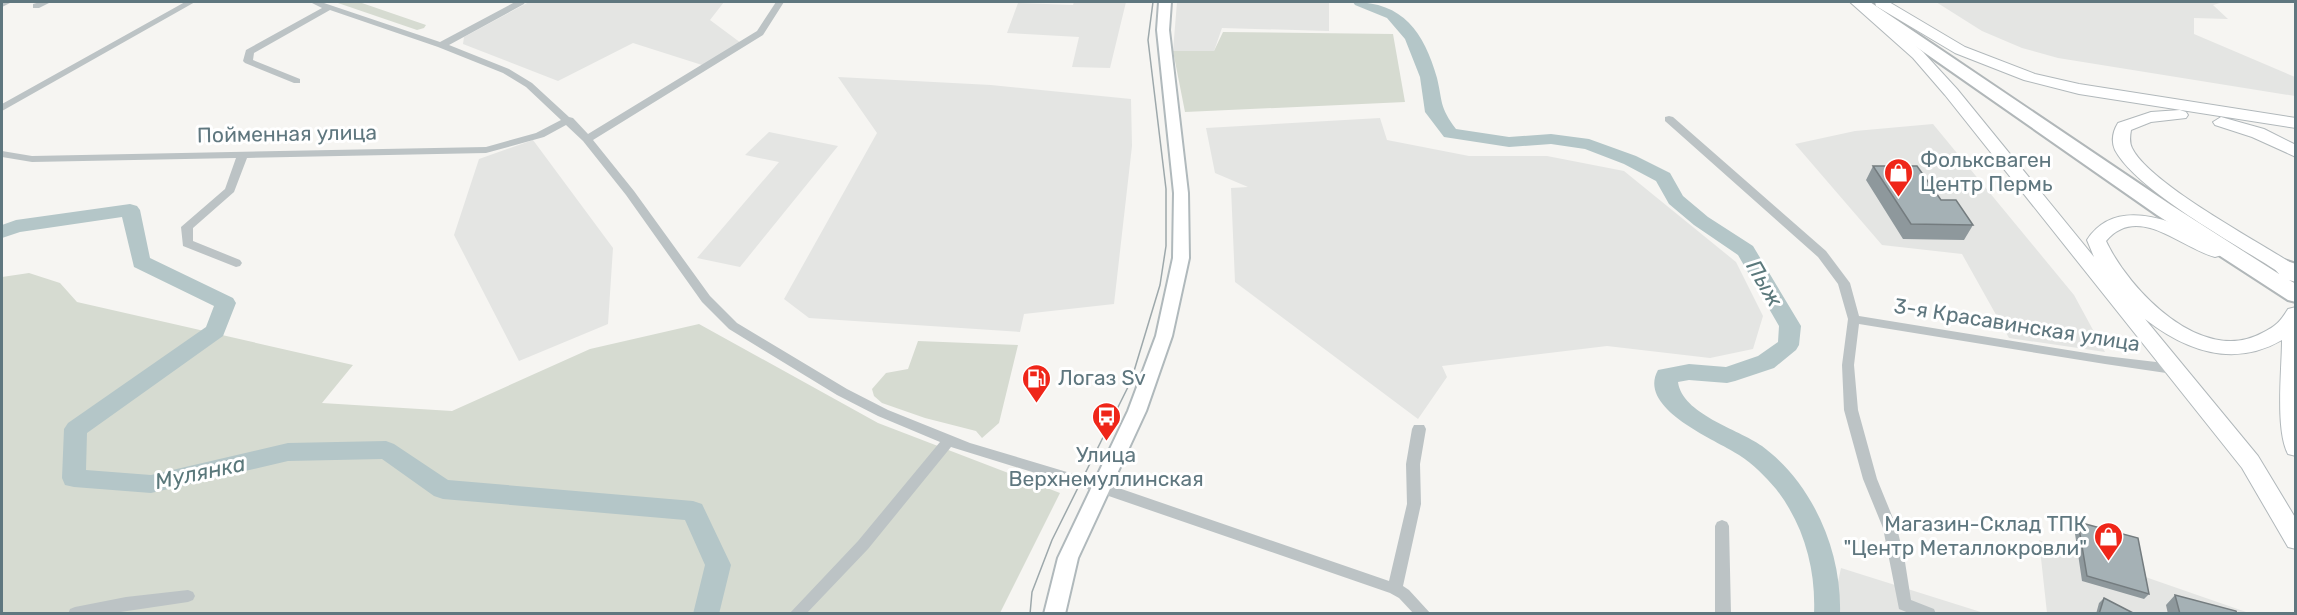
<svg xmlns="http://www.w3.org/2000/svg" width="2297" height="615" font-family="Rubik,sans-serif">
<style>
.built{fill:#e4e5e3}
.green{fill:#d6dbd1}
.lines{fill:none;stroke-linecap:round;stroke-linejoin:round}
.river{fill:#b4c6c8;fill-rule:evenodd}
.secondary-casing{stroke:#b0b9bc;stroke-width:4}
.primary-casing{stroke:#b1b8bb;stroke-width:2}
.highway-casing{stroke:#b1b7b9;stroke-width:4}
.street{fill:#bcc3c5;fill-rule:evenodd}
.secondary{fill:#fff;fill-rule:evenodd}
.primary{fill:#fff;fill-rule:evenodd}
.highway{fill:#fff;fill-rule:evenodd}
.tram{stroke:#9da8ab;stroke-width:1.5}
.wall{fill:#8e989c}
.building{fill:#a5b1b5;stroke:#747c7f;stroke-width:1.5}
.labels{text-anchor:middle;stroke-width:6;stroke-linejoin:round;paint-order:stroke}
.street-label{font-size:21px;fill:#5f777f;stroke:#fff}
.poi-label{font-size:21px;fill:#5f777f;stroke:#fff;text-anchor:start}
.water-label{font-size:22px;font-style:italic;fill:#5a787b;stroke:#fff}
</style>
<rect width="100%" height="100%" fill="#f6f5f2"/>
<path class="built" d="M 529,2 L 724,2 L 710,20 L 741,43 L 702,65 L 633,43 L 558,81 L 463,44 L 464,37 Z
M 1074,2 L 1126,2 L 1110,68 L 1072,67 L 1079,37 L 1007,33 L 1018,3 L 1073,5 Z
M 1177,2 L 1329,2 L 1329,31 L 1222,28 L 1214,51 L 1173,51 Z
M 1936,2 L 2224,2 L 2213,5 L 2228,19 L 2194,18 L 2194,34 L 2295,77 L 2295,96 L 2058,58 L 2022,48 L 1982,31 Z
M 838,77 L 991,85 L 1131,99 L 1132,146 L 1114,304 L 1024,314 L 1020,332 L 809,318 L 784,299 L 877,133 Z
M 1380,118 L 1387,140 L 1469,156 L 1547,156 L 1624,171 L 1736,262 L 1763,316 L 1753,349 L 1710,358 L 1607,346 L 1442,366 L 1447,377 L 1418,419 L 1235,282 L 1231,188 L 1248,187 L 1215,173 L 1206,128 Z
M 1933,124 L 2074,295 L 2105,352 L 2009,338 L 1962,254 L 1882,245 L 1795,144 L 1855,131 Z
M 769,132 L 838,146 L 740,267 L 697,258 L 779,162 L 745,155 Z
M 533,140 L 613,248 L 608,324 L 519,361 L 454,235 L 479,159 Z
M 2039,540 L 2249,613 L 2047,613 Z
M 1841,568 L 1984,613 L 1831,614 Z"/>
<path class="green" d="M 335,2 L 359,2 L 426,25 L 424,28 L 417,30 Z
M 1223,32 L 1393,34 L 1405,102 L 1185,112 L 1173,51 L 1214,51 Z
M 29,273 L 60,283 L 77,302 L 353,365 L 322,403 L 452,411 L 590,349 L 699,324 L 878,423 L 1060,493 L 1000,613 L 2,614 L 2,277 Z
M 918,341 L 1018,345 L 999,423 L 982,438 L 976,431 L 925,418 L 882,403 L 874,396 L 872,389 L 886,373 L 908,369 Z"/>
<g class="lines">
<path class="river" d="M 1353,2 C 1403,2 1424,32 1437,78 C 1443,103 1439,106 1456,129 L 1509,137 L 1551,134 L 1589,139 L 1636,156 L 1670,173 L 1683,196 L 1708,217 L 1753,246 L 1801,326 L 1799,345 L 1796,350 L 1774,368 L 1735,381 L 1727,383 L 1689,380 L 1678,382 C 1682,414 1738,429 1762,446 C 1813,484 1842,551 1840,614 L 1814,614 C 1816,569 1804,525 1776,489 C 1765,476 1753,464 1739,455 C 1717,440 1636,409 1658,370 L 1689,364 L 1726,367 L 1758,356 L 1778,342 L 1779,326 L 1738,255 L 1694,225 L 1669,204 L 1656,181 L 1624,164 L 1585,149 L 1551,144 L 1509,147 L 1444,137 L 1425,112 L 1420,77 L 1405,39 L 1387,18 L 1355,5 Z
M 130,204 L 137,206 L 140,210 L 150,258 L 233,298 L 236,303 L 223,336 L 87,433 L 86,470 L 151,475 L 288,443 L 386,441 L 394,444 L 448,480 L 693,501 L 702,504 L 731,565 L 719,614 L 693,614 L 705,565 L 685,520 L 443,499 L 434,496 L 382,459 L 288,461 L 151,493 L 74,487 L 65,485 L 62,478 L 64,429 L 68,423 L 206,327 L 214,306 L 134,267 L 122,217 L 20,232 L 2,238 L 2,225 L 16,220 Z"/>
<defs>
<path id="secondary" d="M 1159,2 L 1171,2 L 1169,30 L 1188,193 L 1189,258 L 1172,336 L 1146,411 L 1078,558 L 1065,614 L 1044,614 L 1058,558 L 1128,411 L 1156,336 L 1173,258 L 1174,193 L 1157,30 Z"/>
<path id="primary" d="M 1850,2 L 1865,2 L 1923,52 L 1957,89 L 2094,257 L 2087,240 C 2118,192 2184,225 2222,247 L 2224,251 L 2222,255 L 2215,257 C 2181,248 2138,203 2106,241 C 2129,290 2202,366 2262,333 C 2276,326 2280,322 2288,309 L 2296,307 L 2296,456 L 2288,454 C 2275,430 2282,369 2282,340 C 2234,368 2186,351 2145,319 L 2258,456 L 2296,519 L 2296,549 L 2288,547 L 2242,468 L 1945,95 L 1913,58 Z
M 1875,2 L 1889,2 L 1965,47 L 2035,74 L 2079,84 L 2296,118 L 2296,128 L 2079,94 L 2024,80 L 1955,53 L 1876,6 Z
M 2180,110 L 2186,112 L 2188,115 L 2186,118 L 2151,122 L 2131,130 C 2130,136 2129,142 2132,148 C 2149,183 2254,239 2291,263 L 2293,267 L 2291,271 L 2284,273 L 2277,271 C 2236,244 2137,191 2115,150 C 2111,141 2113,131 2118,123 L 2151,112 Z
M 2221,117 L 2264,129 L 2296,145 L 2296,157 L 2252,137 L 2215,125 L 2213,122 Z"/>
<path id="highway" d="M 1852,2 L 1870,2 L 2171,205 L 2279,274 L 2273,267 L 2276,262 L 2284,260 L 2296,264 L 2296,282 L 2289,280 L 2296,284 L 2296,302 L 2288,300 L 2157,215 Z"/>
</defs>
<use href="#secondary" class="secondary-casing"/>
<use href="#primary" class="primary-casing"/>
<use href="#highway" class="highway-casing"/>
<path class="street" d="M 2,2 L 12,2 L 2,7 Z
M 40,2 L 51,2 L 39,8 L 33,8 L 33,4 Z
M 185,2 L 195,2 L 2,111 L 2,104 Z
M 310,2 L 321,2 L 440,42 L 515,2 L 525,2 L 524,4 L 449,45 L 509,69 L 532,83 L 569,117 L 573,118 L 588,134 L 757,31 L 776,2 L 784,2 L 763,35 L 593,140 L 634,191 L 710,296 L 737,323 L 847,389 L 888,410 L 970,443 L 1107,484 L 1389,581 L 1407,504 L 1406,464 L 1412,429 L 1414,425 L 1424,425 L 1426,429 L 1420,464 L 1421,504 L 1403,586 L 1409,590 L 1431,614 L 1414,614 L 1399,598 L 1390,593 L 1100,493 L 951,447 L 868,549 L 806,614 L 789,614 L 858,541 L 940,442 L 878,416 L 837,395 L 729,329 L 702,302 L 626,195 L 583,141 L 566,125 L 544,137 L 486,153 L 247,158 L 234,192 L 193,228 L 193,241 L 240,260 L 242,263 L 240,266 L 236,267 L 183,246 L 181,227 L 225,189 L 236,158 L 32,162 L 2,157 L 2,151 L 32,156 L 486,147 L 536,133 L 561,120 L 526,87 L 503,73 L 438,47 L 330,10 L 254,53 L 253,60 L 300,79 L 300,83 L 294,83 L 245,63 L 243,61 L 246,50 L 322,8 Z
M 1669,116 L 1673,117 L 1826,251 L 1850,283 L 1859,316 L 2105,356 L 2173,364 L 2177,366 L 2179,369 L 2177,372 L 2173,374 L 2105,364 L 1859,324 L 1854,365 L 1858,410 L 1877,479 L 1897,528 L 1905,562 L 1911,600 L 1934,609 L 1936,614 L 1911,614 L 1899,609 L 1883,528 L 1863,479 L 1844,410 L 1842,365 L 1848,319 L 1838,284 L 1818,257 L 1665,121 L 1665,117 Z
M 1722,520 L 1727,522 L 1729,526 L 1731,614 L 1715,614 L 1715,526 L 1717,522 Z
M 188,590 L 193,592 L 195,596 L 193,600 L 188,602 L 107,614 L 68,614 L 70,609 L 75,607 L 126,597 Z"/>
<use href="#secondary" class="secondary"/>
<use href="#primary" class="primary"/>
<use href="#highway" class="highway"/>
<path class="tram" d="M 1030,614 L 1032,592 L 1052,540 L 1131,381 L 1160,285 L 1166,246 L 1166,189 L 1148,40 L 1153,2"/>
</g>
<path class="wall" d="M 1873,166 L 1941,200 L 1973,225 L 1964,240 L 1903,239 L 1866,180 Z
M 2078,522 L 2149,594 L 2144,599 L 2082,581 L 2074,527 Z
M 2175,595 L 2237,614 L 2168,614 L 2166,605 Z
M 2104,598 L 2135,614 L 2096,614 L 2099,603 Z"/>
<path class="building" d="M 1873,166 L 1917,166 L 1941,200 L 1956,200 L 1973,225 L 1911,224 Z
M 2078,522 L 2138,538 L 2149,594 L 2087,576 Z
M 2175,595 L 2236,611 L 2237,614 L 2180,614 Z
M 2104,598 L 2135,614 L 2099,614 Z"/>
<defs>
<symbol id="shop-pin" viewBox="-11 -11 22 30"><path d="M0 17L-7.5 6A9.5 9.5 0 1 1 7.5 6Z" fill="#ef2619" stroke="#fff"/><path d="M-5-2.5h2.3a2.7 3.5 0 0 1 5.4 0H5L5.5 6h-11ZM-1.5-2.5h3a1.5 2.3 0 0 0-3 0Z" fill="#fff"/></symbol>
<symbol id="fuel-pin" viewBox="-11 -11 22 30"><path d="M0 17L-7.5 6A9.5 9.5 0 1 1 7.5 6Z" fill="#ef2619" stroke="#fff"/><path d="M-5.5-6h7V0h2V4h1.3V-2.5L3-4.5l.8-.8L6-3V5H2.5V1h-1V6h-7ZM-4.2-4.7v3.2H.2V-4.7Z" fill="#fff"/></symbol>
<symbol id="bus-pin" viewBox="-11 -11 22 30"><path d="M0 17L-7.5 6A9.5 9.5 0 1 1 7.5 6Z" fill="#ef2619" stroke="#fff"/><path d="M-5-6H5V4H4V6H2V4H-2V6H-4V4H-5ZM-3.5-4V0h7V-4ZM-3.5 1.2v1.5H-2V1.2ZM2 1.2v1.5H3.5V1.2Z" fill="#fff"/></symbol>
</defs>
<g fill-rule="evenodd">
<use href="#shop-pin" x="1882" y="156" width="33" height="45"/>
<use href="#fuel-pin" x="1020" y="362" width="33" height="45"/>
<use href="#bus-pin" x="1090" y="400" width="33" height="45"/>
<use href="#shop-pin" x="2092" y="520" width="33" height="45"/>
</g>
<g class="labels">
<g class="street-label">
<text transform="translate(287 134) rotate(-1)" y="7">Пойменная улица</text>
<text transform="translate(2017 325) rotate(9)" y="7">3-я Красавинская улица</text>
</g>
<g class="poi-label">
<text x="1920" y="167">Фольксваген<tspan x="1920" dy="24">Центр Пермь</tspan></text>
<text x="1058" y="385">Логаз Sv</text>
<text x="1106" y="462" text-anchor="middle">Улица<tspan x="1106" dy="24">Верхнемуллинская</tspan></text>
<text x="2087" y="531" text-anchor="end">Магазин-Склад ТПК<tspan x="2087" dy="24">"Центр Металлокровли"</tspan></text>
</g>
<g class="water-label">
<text transform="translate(1765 283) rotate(60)" y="8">Пыж</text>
<text transform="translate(200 472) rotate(-12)" y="8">Мулянка</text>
</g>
</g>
<rect width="2297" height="615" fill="none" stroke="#5f777f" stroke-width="6"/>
</svg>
